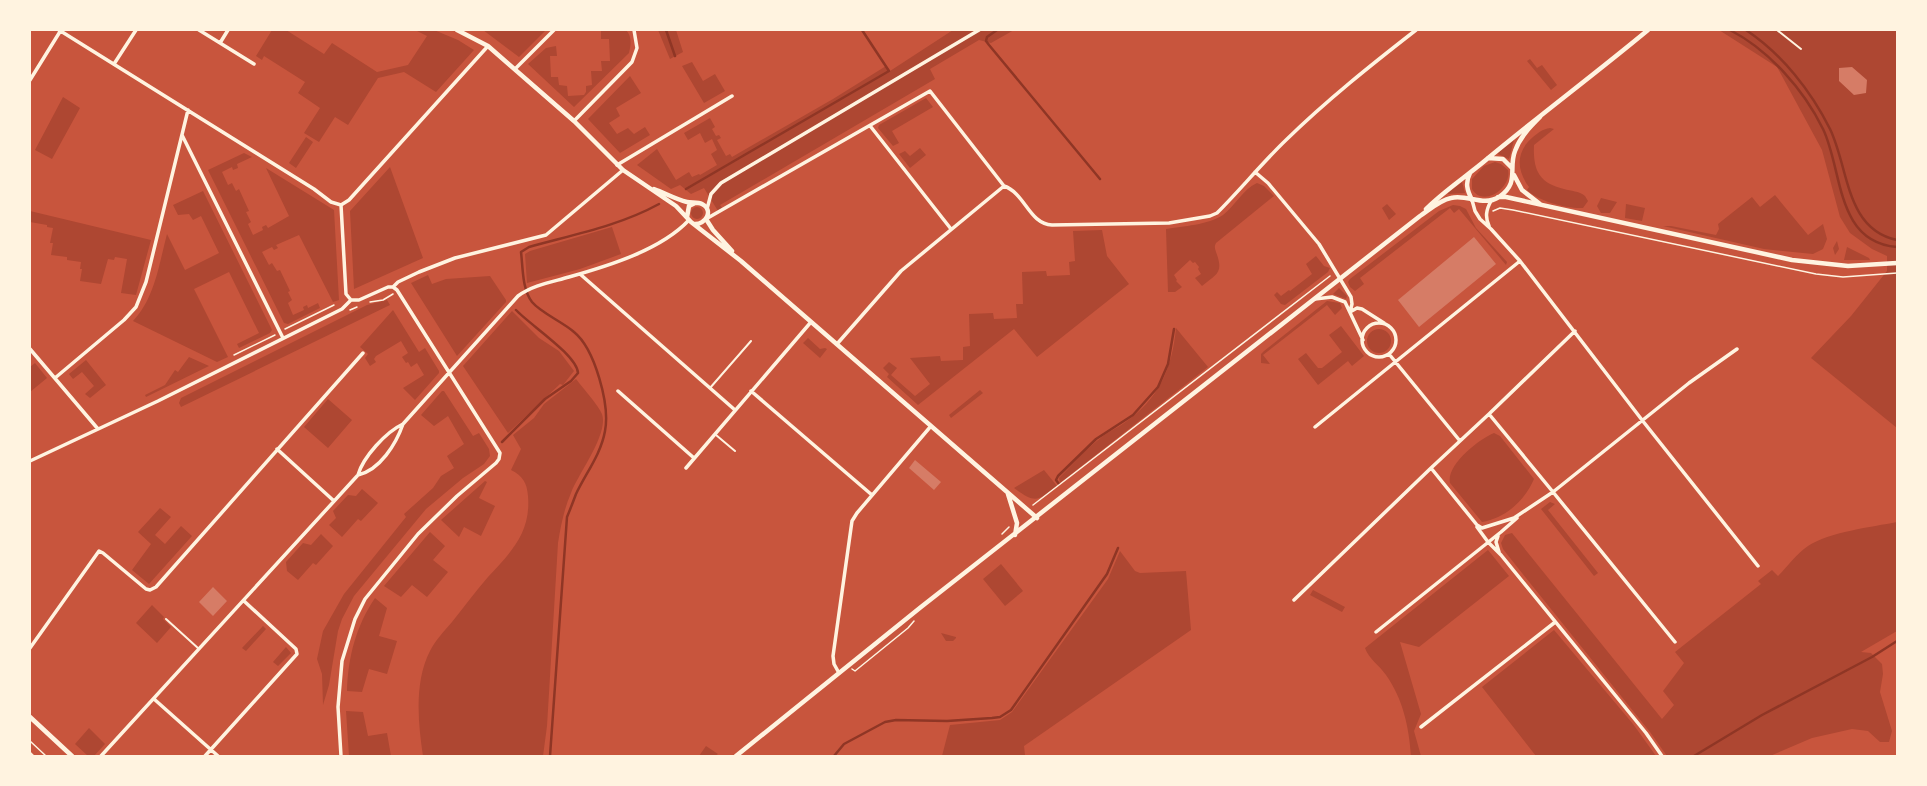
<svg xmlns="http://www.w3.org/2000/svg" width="1927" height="786" font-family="Lora,serif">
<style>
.green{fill:#ae4732}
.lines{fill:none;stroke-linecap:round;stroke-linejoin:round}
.stream{stroke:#8f3625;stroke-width:2.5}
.building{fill:#d67c66}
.path{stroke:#fff3e0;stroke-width:1.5}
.service{stroke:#fff3e0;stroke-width:2}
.pedestrian{stroke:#fff3e0;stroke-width:2.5}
.minor{stroke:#fff3e0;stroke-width:3.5}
.tertiary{stroke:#fff3e0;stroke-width:4.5}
</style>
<rect width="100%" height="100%" fill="#c8553d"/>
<path class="green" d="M 272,30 L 286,30 L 324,54 L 332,43 L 377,72 L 408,65 L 427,36 L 415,30 L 434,30 L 458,40 L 474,50 L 436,92 L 404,72 L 378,78 L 348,125 L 335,117 L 319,142 L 304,133 L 320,108 L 298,93 L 305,82 L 264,56 L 262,60 L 256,56 Z
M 483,30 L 546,30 L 519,57 Z
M 601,30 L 626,30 C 632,36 631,45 629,53 L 574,107 L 528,64 L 546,48 L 556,46 L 557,56 L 550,56 L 551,77 L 558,77 L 559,85 L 567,86 L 568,96 L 584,95 L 586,92 L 586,86 L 592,85 L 591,71 L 602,71 L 601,61 L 610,61 L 609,39 L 601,39 Z
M 658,30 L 676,30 L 683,52 L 670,59 Z
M 953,30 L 1014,30 L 991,43 L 979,40 L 930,69 L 935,79 L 720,205 L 722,208 L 718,211 L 704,188 L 691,194 L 680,185 L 671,189 L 637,165 L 657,149 L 676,180 L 689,172 L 692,177 L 699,174 L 700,175 L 717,165 L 711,154 L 717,150 L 712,139 L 705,143 L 700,133 L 688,140 L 684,133 L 710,118 L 715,127 L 712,129 L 716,136 L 719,135 L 721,138 L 717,140 L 726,156 L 730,154 L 732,157 L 833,99 L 886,66 L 890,71 Z
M 1719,30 L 1897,30 L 1897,428 L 1811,358 L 1851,316 L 1887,271 L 1887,256 L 1872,249 L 1850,233 L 1840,217 L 1822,150 L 1777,67 Z
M 1530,59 L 1537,68 L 1542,65 L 1557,85 L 1551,90 L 1527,61 Z
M 692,62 L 703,81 L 715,74 L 725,91 L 704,103 L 682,66 Z
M 630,76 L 641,93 L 616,108 L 620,116 L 609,123 L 617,134 L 628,128 L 634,134 L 645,127 L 650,135 L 620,153 L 588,119 Z
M 63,97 L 80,108 L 52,159 L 35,150 Z
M 926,98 L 933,107 L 892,131 L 899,143 L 893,146 L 878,128 L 879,125 Z
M 1550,128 L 1554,129 L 1534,145 C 1533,169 1538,183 1564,189 C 1571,191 1579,191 1585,196 L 1588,201 L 1583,208 C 1567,209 1538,201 1527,190 L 1529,187 C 1516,170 1516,151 1533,137 C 1539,132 1543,129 1550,128 Z
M 306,137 L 313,142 L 296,168 L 289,163 Z
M 1514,140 L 1509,159 L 1498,154 L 1498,153 Z
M 920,148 L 926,155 L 910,168 L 899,154 L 905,151 L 910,156 Z
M 244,153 L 252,157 L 237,164 L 238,168 L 233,170 L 232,167 L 222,172 L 228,185 L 232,183 L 236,191 L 239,189 L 249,211 L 246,212 L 251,222 L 248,224 L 253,235 L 263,230 L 262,227 L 266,225 L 268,228 L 289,216 L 266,168 L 334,210 L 339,300 L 333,302 L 299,235 L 276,245 L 278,248 L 274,250 L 272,247 L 262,252 L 269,265 L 272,263 L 277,271 L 280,270 L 290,291 L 288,292 L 292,300 L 288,303 L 293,315 L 304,310 L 303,307 L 307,305 L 308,308 L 318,303 L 320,308 L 288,324 L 284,323 L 208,170 Z
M 1495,162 L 1501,164 L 1508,170 C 1512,188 1483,208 1472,189 L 1472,179 L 1484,166 Z
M 390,167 L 423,258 L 354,289 L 350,211 Z
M 1462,182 L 1465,193 L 1448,194 L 1448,193 Z
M 1257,183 L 1264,186 L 1274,196 L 1216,243 C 1214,247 1215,248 1216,252 C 1224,273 1217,274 1202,286 L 1195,278 L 1201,274 L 1198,269 L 1199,267 L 1195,262 L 1193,263 L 1190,260 L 1174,275 L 1177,280 L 1176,281 L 1182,287 L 1175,292 L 1168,292 L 1166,229 C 1183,226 1208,225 1223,215 C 1235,206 1243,189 1257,183 Z
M 203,191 L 272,330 L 270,333 L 239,348 L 237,344 L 259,333 L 229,272 L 194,289 L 228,357 L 217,362 L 133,321 C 155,298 159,264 167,234 L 185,270 L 219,253 L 201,216 L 193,220 L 189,214 L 178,215 L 173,205 Z
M 1775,195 L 1808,235 L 1823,224 L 1827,239 L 1823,249 L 1813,254 L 1764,249 L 1663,226 L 1671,226 L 1716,235 L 1719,229 L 1718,224 L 1752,197 L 1760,207 Z
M 1601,198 L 1617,202 L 1610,213 L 1601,213 L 1597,206 Z
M 1387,204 L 1396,214 L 1389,220 L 1382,208 Z
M 1626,204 L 1645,208 L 1642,221 L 1625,218 Z
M 1453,205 L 1460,206 L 1466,209 L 1476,228 L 1507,262 L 1506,265 L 1459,209 L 1454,213 L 1450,208 L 1360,278 L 1364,284 L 1355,291 L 1350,287 L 1348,282 L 1350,279 L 1439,211 Z
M691 213a6 6 0 1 1 12 0a6 6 0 1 1-12 0Z
M 30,211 L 151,240 L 136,295 L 121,293 L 127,259 L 115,257 L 114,260 L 108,259 L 101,284 L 80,281 L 82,269 L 80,269 L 81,262 L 67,260 L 67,257 L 51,255 L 53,243 L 50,243 L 53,228 L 47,227 L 47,225 L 30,222 Z
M 612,227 L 621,254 L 580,269 L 527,283 L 525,254 L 530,251 Z
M 1102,230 L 1107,256 L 1129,284 L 1037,357 L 1014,329 L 918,405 L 887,377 L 889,374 L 883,368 L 889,362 L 897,368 L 891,375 L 915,396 L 930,384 L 910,358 L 940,356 L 941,361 L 963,360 L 963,347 L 970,346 L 969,314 L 993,313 L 994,319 L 1017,318 L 1016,304 L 1023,304 L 1022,272 L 1046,271 L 1047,276 L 1070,275 L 1069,262 L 1075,261 L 1073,231 Z
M 1837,241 L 1839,249 L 1835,255 L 1833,248 Z
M 1847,247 L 1869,258 L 1870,260 L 1844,260 Z
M 1316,256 L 1324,266 L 1330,268 L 1328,272 L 1285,305 L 1281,304 L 1274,295 L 1277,292 L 1281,296 L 1289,290 L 1290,291 L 1312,274 L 1306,264 Z
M 428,275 L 432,284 L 446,279 L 490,276 L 506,300 L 506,302 L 457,356 L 411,283 Z
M 1339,288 L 1347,296 L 1346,299 L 1333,294 Z
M 387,300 L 390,305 L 181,407 L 179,403 L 181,398 L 367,305 Z
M 1327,301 L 1340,303 L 1342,308 L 1335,315 L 1327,305 L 1263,355 L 1270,364 L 1261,363 L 1261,354 L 1264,351 Z
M 393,310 L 419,352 L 425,348 L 439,371 L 439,373 L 415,400 L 403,388 L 424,375 L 417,363 L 411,367 L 408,362 L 406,363 L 402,357 L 408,353 L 401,341 L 376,356 L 374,359 L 376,362 L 370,366 L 365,358 L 368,354 L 360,347 Z
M 512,311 L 539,338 L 559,351 L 574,371 L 563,385 L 560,384 L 508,433 L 463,366 Z
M 1341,326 L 1364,356 L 1352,366 L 1348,361 L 1318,385 L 1298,359 L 1306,353 L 1318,368 L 1322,368 L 1342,352 L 1329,335 Z
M 1176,328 L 1208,367 L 1060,483 L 1059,478 C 1073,464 1087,448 1103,436 C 1110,431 1117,428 1124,423 C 1159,399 1172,369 1176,328 Z
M1367 341a12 12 0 1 1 24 0a12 12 0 1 1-24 0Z
M 808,338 L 820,349 L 825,348 L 827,349 L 820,358 L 803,343 Z
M 189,357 L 209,366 L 146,397 L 145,395 L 165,385 L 175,370 L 178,372 Z
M 86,360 L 106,385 L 90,398 L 85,394 L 94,386 L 82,372 L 73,379 L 69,374 Z
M 35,363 L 47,378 L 30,392 L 30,367 Z
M 576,379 C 582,387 599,406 602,414 C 609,434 578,474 571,493 C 564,509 561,525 558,543 L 547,726 L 543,756 L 423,756 C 418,723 414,682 430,651 C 435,641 444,631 452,622 C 464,607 475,592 488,577 C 511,552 531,533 528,496 C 527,483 523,476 511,470 L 521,449 L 513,435 L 534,418 L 544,404 Z
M 980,390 L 983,393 L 951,418 L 949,415 Z
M 442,391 L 444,391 L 473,436 L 479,433 L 489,449 L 490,456 L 484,464 L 463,478 L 426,509 L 354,596 L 342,619 L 338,631 L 329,685 L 323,705 L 322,674 L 317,659 L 323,631 L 344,594 L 406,517 L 404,514 L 433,488 L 441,476 L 454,468 L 447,456 L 464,444 L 448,416 L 434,426 L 421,415 Z
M 328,399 L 352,420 L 328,448 L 304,427 Z
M 1494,433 L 1500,436 L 1534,479 C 1524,502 1505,518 1482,522 L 1450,483 C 1446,465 1479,439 1494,433 Z
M 1044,470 L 1057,486 C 1037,502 1035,503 1014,488 Z
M 485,481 L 487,482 L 479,498 L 495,506 L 481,536 L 464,527 L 459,537 L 441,520 Z
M 362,489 L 378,503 L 361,521 L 358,519 L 342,537 L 329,525 L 336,518 L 333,511 L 348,495 L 356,496 Z
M 1550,502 L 1555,504 L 1548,510 L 1598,573 L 1594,576 L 1541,509 Z
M 160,508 L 171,517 L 155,535 L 165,544 L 181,526 L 192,536 L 149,584 L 132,570 L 151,544 L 138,532 Z
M 1897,522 L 1897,631 L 1861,652 L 1871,653 L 1882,664 L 1883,674 L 1880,692 L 1892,731 L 1889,742 L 1880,742 L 1868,731 L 1852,729 L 1812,738 L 1770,756 L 1667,756 L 1650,732 L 1518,568 L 1503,549 L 1501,543 L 1505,535 L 1512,533 L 1662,719 L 1674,705 L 1663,691 L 1684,663 L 1675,652 L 1761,584 L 1758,581 L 1772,570 L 1778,576 C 1787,567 1797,553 1808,546 C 1829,532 1872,527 1897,522 Z
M 430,532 L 445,546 L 433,560 L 448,572 L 427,597 L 412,585 L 401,597 L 384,586 Z
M 321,534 L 333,546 L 316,565 L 313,563 L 298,580 L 287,571 L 286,562 L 303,543 L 311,545 Z
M 1488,550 L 1509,576 L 1419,647 L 1400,642 L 1421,714 L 1414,731 L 1421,756 L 1411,756 C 1409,727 1403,699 1386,675 C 1379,665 1369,659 1365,648 Z
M 1120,551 L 1135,571 L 1140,573 L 1186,571 L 1191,630 L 1024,746 L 1025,755 L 1036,756 L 942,756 L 950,725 L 1000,720 L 1012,712 L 1108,579 Z
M 1001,564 L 1023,591 L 1005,606 L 983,579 Z
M 1313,590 L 1345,607 L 1342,612 L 1310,595 Z
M 375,598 L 387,608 L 379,636 L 397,641 L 387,674 L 369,669 L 362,692 L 347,691 C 348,657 356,626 375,598 Z
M 152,605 L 164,617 L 163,619 L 171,627 L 157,643 L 136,623 Z
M 263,626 L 266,629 L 246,651 L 242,648 Z
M 1554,630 L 1633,724 L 1656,756 L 1536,756 L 1482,687 Z
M 941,633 L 956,637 L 956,638 L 953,641 L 946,641 Z
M 286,647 L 291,653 L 278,666 L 273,662 Z
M 346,711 L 363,712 L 368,736 L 387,733 L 391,756 L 349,756 Z
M 89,728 L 105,744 L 94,756 L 88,756 L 75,744 Z
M 706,746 L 718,754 L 715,756 L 699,756 Z"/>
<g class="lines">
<path class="stream" d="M 666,30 L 675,56
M 997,30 L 987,37 L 986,41 L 989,45 L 1100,179
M 1730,30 C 1769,50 1804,90 1823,129 C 1843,170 1835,242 1897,247
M 1746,30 C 1782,54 1811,91 1830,129 C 1849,168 1845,229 1897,240
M 686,189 L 889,71 L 862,30
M 502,442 L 545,399 L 571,381 L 578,373 C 577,355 530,325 516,310
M 1059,484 L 1056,480 L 1058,476 L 1096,439 L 1133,415 L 1158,387 L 1168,364 L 1174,329
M 550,756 L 567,517 C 570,510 573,502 576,494 C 586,473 601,454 605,431 C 610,405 595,349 574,332 C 563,322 541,313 532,302 C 522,289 523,268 521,252 L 529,247 C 572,235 619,226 659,204
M 834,756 L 844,744 L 885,722 L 896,720 L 947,721 L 992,718 L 1000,717 L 1011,710 L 1107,574 L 1118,548
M 1694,756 L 1762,715 L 1872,657 L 1897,641"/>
</g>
<path class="building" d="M 1852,67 L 1867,80 L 1866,93 L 1854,95 L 1839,81 L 1839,68 Z
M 1474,237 L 1496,264 L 1419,327 L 1398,300 Z
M 915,460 L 941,482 L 934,490 L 909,468 Z
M 213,587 L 227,601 L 213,616 L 199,602 Z"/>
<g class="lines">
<path class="path" d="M 1493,211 L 1500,208 L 1513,210 L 1816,274 L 1843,277 L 1897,273
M 370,302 L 383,300 L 393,294
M 350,310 L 357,307
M 285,329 L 334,305
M 234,355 L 275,335
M 1033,505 L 1330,276
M 1002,534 L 1009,527
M 852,669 L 855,671 L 908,628 L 914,621
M 30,741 L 46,756"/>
<path class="service" d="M 1777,30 L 1801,49
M 710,388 L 751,341
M 716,435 L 735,451
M 166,619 L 199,649"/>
<path class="pedestrian" d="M 30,753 L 33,756"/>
<path class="minor" d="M 59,30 L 314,189 L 331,202 L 341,205
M 199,30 L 254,64
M 220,43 L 228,30
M 114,64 L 136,30
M 515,69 L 554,30
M 30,80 L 61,30
M 574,121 L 632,62 L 637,48 L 634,30
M 871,127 L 951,229
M 182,135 L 283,338
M 617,165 L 732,96
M 1255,172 L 1268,183 L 1319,244 L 1351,297 L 1352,304 L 1350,312
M 1472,200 L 1475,211 L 1480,219 L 1491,229 L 1520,261 L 1642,420 L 1758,566
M 341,205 L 349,200 L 488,46
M 341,205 L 346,294 L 351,300
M 707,209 L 711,194 L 721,183 L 979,30
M 706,219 L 930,91 L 1004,186 C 1025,193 1029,224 1052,225 L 1169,223 L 1210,216 L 1217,213 C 1241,189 1262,163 1286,140 C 1327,100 1371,65 1416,30
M 1489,226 C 1485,217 1486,210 1491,201
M 580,274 L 735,410
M 1315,299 L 1332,297 L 1345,302 L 1363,340
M 351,300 L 359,300 L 388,287 L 393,287 L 398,282 L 419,272 L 455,258 L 546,235 L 623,170
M 1350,312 L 1357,308 L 1362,309 L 1384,323
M1362 340a17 17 0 1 1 34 0a17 17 0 1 1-34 0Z
M 837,344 L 901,271 L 1004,186
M 30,349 L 98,429
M 1389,354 L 1460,441
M 55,378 L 124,320 L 136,307 L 146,282 L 188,110
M 618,391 L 694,458
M 751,391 L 872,495
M 1489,414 L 1553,492 L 1514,518 L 1482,528 L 1477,525 L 1431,468 Z
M 1489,414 L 1575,331
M 1315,427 L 1520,261
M 277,449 L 334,501
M 30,461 L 158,401 L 342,309 L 351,300
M 686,468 L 811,322
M 358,475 C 380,470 396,444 403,424 L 518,296 C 533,285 552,282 569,277 C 608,266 661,250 689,220
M 1477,527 L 1488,542 L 1501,555 L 1646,733 L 1662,756
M 1498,536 L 1496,542 L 1499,552
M 1294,600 L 1431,468
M 1376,632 L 1501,532 L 1517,518
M 1675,642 L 1553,492 L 1689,383 L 1737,349
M 30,648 L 99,551 L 103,553 L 146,589 L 150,590 L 156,587 L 363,353
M 839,673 L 834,664 L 833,656 L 852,521 L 857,513 L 931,426
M 154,699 L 218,756
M 1421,727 L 1554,623
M 101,756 L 358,475 C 363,457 386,432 403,424
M 205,756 L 297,654 L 296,649 L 244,601
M 341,756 L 338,707 L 342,661 L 355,619 L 365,599 L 418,534 L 457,496 L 496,463 L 499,459 L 500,453 L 397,290 L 393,287"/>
<path class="tertiary" d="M 457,30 L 488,46 L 574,121 L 623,170 L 676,206 L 691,222 L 741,261 L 1037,518
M 1488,158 L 1503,159 L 1512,168
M 1470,173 C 1465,183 1467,190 1472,200
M 1514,175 L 1522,190 L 1540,204
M 654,189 C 665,193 675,199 687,202 C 691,203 698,202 702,204 C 714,210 706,225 694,224
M 1498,197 L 1506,197 L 1792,260 L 1848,266 L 1897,263
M 1426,209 C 1445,190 1467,176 1487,159 C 1540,115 1595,74 1648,30
M 687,217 L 689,206 L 695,203
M 706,219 L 713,230 L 732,251
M 1008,494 L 1017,523 L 1015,535
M 30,717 L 72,756
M 736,756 L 921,607 L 1420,216 C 1429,210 1440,200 1451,198 C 1468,194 1483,207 1499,197 C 1520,183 1508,169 1515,151 C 1520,137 1530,127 1540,117"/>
</g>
<rect width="1927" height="786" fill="none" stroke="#fff3e0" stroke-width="62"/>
</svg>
